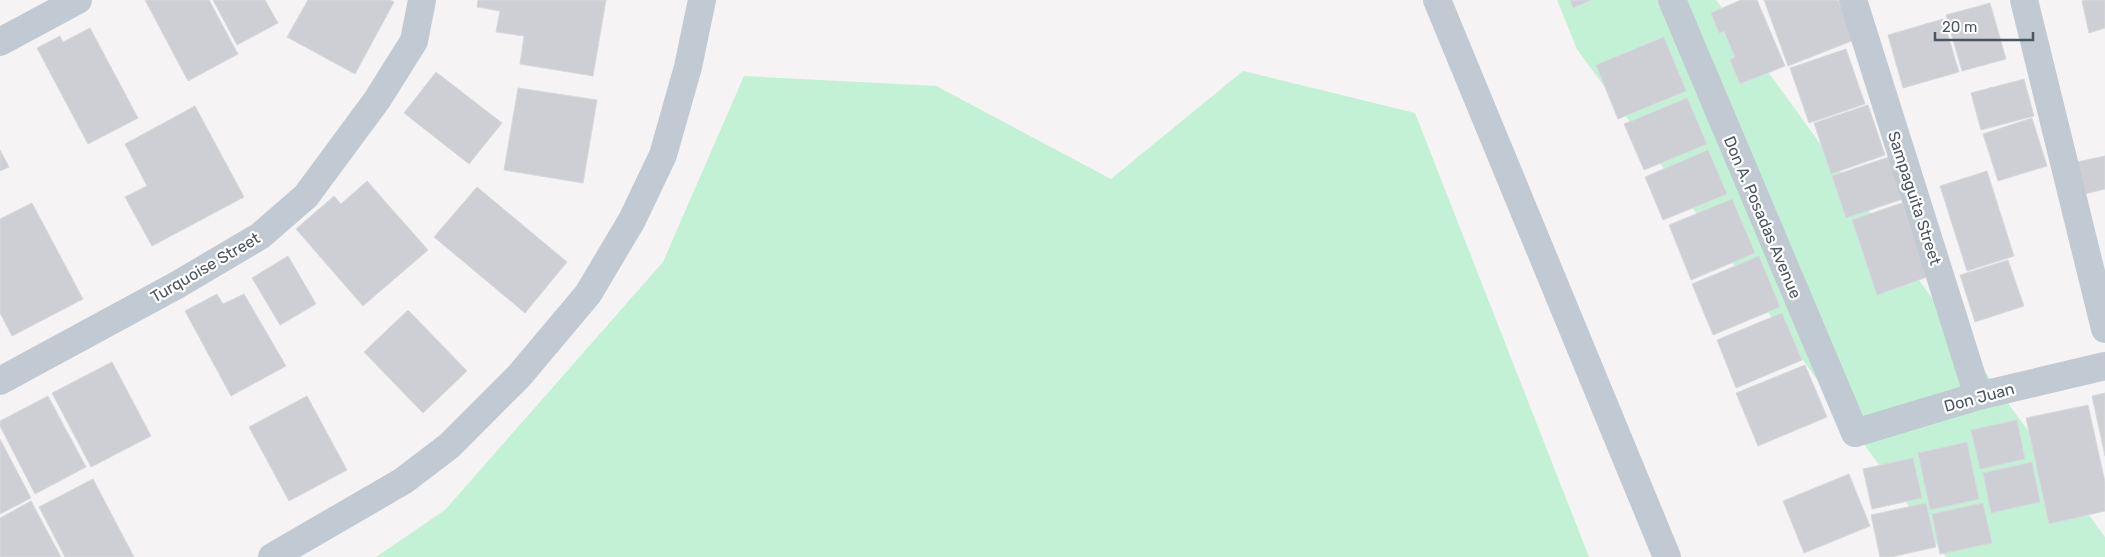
<svg xmlns="http://www.w3.org/2000/svg" width="2105" height="557" font-family="Rubik,sans-serif">
<style>
.green{fill:#c3f1d5}
.building{fill:#cdcfd5;stroke:#d7d9de}
.lines{fill:none;stroke-linecap:round;stroke-linejoin:round}
.street{stroke:#c1cad2;stroke-width:28}
.labels{text-anchor:middle;stroke-width:4.5;stroke-linejoin:round;paint-order:stroke}
.street-label{font-size:16px;fill:#4a5661;stroke:#fff}
</style>
<rect width="100%" height="100%" fill="#f5f3f3"/>
<path class="green" d="M 1557,0 L 1716,0 L 2105,537 L 2105,557 L 1946,557 L 1577,49 Z
M 1243,71 L 1415,113 L 1589,557 L 376,557 L 445,510 L 663,262 L 744,76 L 936,86 L 1111,179 Z"/>
<path class="building" d="M 145,0 L 209,0 L 238,54 L 188,81 Z
M 213,0 L 265,0 L 278,23 L 237,45 Z
M 308,0 L 390,0 L 394,2 L 355,74 L 287,37 Z
M 478,0 L 606,0 L 593,76 L 520,64 L 524,36 L 496,32 L 500,11 L 477,7 Z
M 1570,0 L 1591,0 L 1573,8 Z
M 1741,0 L 1757,0 L 1785,66 L 1740,84 L 1730,60 L 1735,57 L 1724,31 L 1719,33 L 1711,13 Z
M 1764,0 L 1838,0 L 1854,40 L 1788,66 Z
M 2086,0 L 2105,0 L 2105,28 L 2089,33 L 2082,1 Z
M 1990,3 L 2006,59 L 1962,71 L 1946,15 Z
M 1943,19 L 1959,72 L 1903,88 L 1888,35 Z
M 90,28 L 138,118 L 88,144 L 37,48 L 60,36 L 63,42 Z
M 1664,37 L 1686,91 L 1618,119 L 1596,65 Z
M 1846,49 L 1865,104 L 1809,123 L 1790,68 Z
M 436,72 L 502,123 L 469,164 L 404,113 Z
M 2024,79 L 2034,116 L 1981,130 L 1971,93 Z
M 518,88 L 597,100 L 583,183 L 504,170 Z
M 1687,98 L 1707,144 L 1644,170 L 1624,124 Z
M 1868,105 L 1885,155 L 1831,174 L 1814,123 Z
M 195,106 L 244,197 L 152,246 L 125,197 L 147,186 L 125,144 Z
M 2032,118 L 2047,166 L 1998,181 L 1983,134 Z
M 0,150 L 9,167 L 0,171 Z
M 1708,150 L 1727,194 L 1663,220 L 1645,177 Z
M 2105,156 L 2105,189 L 2085,194 L 2077,162 Z
M 1889,157 L 1903,199 L 1846,218 L 1832,176 Z
M 1987,171 L 2014,256 L 1967,271 L 1940,186 Z
M 367,181 L 428,250 L 363,306 L 296,229 L 334,196 L 341,204 Z
M 477,187 L 567,262 L 525,313 L 434,237 Z
M 1732,199 L 1755,253 L 1691,280 L 1669,225 Z
M 32,203 L 83,299 L 12,336 L 0,313 L 0,219 Z
M 1902,203 L 1927,277 L 1877,295 L 1852,220 Z
M 288,256 L 316,304 L 280,325 L 252,278 Z
M 1759,256 L 1780,307 L 1713,335 L 1692,284 Z
M 2008,260 L 2024,306 L 1975,322 L 1960,275 Z
M 217,294 L 223,304 L 244,294 L 286,366 L 231,396 L 185,311 Z
M 408,310 L 467,371 L 423,413 L 364,352 Z
M 1782,313 L 1802,360 L 1736,388 L 1717,340 Z
M 112,362 L 151,436 L 91,467 L 52,393 Z
M 1805,365 L 1827,417 L 1758,446 L 1736,393 Z
M 2105,393 L 2105,456 L 2092,396 Z
M 48,396 L 86,467 L 35,494 L 0,426 L 0,421 Z
M 307,396 L 347,470 L 289,501 L 249,427 Z
M 2088,405 L 2105,482 L 2105,511 L 2049,524 L 2026,418 Z
M 2017,420 L 2025,459 L 1980,469 L 1971,430 Z
M 0,439 L 31,498 L 0,514 Z
M 1967,442 L 1979,499 L 1930,510 L 1918,453 Z
M 1913,458 L 1922,498 L 1872,509 L 1863,469 Z
M 2032,462 L 2040,502 L 1991,513 L 1983,473 Z
M 1849,474 L 1870,526 L 1804,553 L 1783,501 Z
M 93,479 L 134,557 L 65,557 L 39,507 Z
M 31,501 L 61,557 L 0,557 L 0,518 Z
M 1926,503 L 1936,547 L 1891,557 L 1880,557 L 1871,515 Z
M 1983,503 L 1992,543 L 1940,554 L 1932,514 Z"/>
<g class="lines">
<path class="street" d="M 1437,0 L 1667,557
M 1672,0 L 1855,433 L 1978,396 L 2105,366
M 1853,0 L 1978,396
M 2024,0 L 2105,329
M 0,42 L 78,0
M 0,381 L 177,285 L 260,236 L 306,196 L 377,100 L 414,41 L 422,0
M 272,557 L 403,481 L 449,446 L 519,376 L 588,294 L 632,220 L 663,155 L 688,67 L 702,0"/>
</g>
<g class="labels">
<g class="street-label">
<text transform="translate(1915 198) rotate(72)" y="6">Sampaguita Street</text>
<text transform="translate(1763 217) rotate(67)" y="6">Don A. Posadas Avenue</text>
<text transform="translate(205 267) rotate(-30)" y="6">Turquoise Street</text>
<text transform="translate(1979 397) rotate(-15)" y="6">Don Juan</text>
</g>
</g>
<path d="M1935 32v8h98v-8" fill="none" stroke="#4a5661" stroke-width="2.5"/>
<text x="1942" y="32" font-size="15" fill="#4a5661" stroke="#ffffff" stroke-width="4" paint-order="stroke">20 m</text>
</svg>
